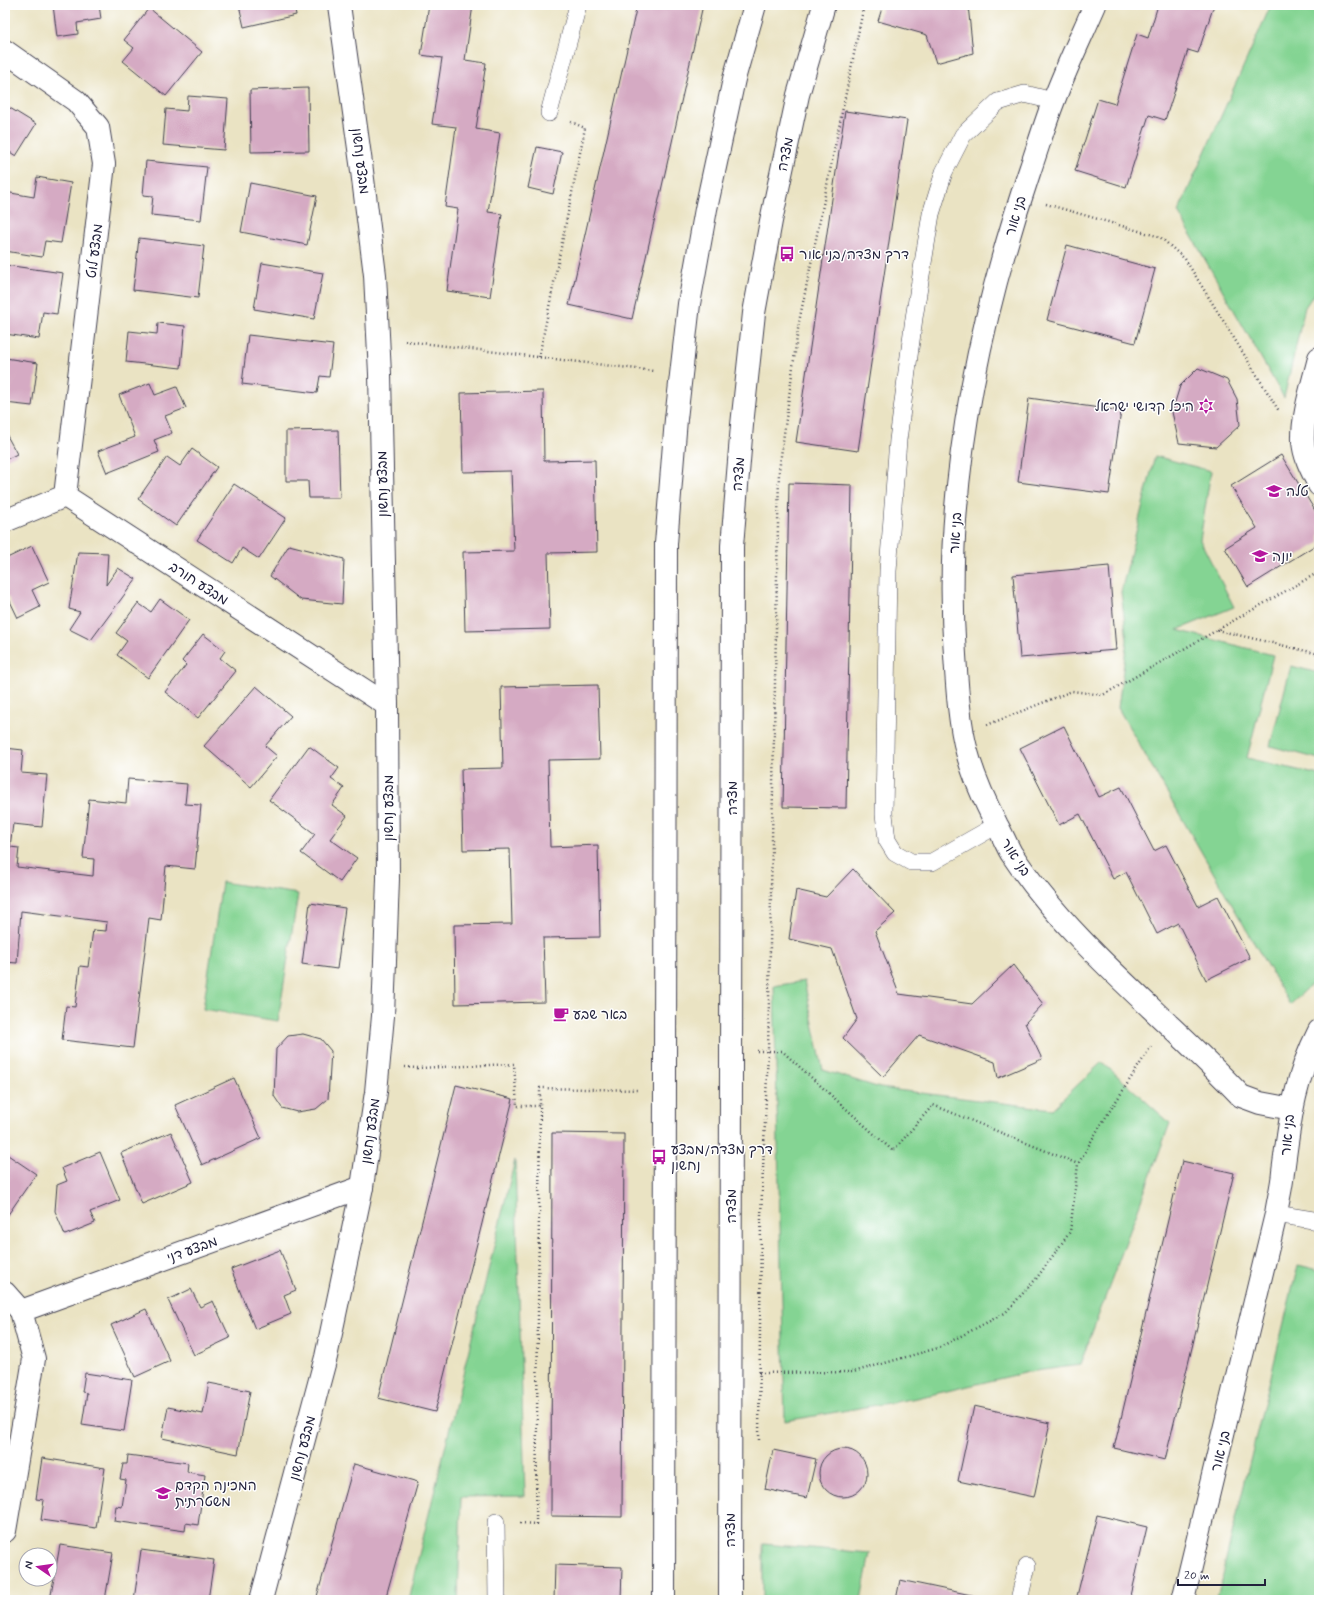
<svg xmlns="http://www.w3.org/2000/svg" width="1324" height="1605" font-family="Mynerve,'Playpen Sans Hebrew',sans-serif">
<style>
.green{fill:#84d493;stroke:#537b67}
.building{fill:#d5aac3}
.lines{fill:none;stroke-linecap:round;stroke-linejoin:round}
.service-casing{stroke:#403f4f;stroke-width:18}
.minor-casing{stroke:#403f4f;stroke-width:24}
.tertiary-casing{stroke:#403f4f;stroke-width:24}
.secondary-casing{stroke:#403f4f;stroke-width:24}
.path{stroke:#403f4f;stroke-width:2.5;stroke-dasharray:1 3;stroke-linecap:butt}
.service{stroke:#fff;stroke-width:17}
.minor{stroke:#fff;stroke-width:22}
.tertiary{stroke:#fff;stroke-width:22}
.secondary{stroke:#fff;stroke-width:22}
.labels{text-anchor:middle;stroke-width:3;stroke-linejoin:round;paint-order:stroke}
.street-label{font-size:14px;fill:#22223b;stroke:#fff}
.poi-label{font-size:14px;fill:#22223b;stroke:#fff;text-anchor:start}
</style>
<rect width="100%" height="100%" fill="#fff"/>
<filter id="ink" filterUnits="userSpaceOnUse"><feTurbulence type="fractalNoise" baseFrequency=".025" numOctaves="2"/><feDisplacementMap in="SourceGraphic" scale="8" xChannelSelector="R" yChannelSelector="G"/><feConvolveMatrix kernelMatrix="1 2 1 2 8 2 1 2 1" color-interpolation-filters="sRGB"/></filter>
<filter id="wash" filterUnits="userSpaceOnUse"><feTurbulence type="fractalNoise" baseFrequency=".012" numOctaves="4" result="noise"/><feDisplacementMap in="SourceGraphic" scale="16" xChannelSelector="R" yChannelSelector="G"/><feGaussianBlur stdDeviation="0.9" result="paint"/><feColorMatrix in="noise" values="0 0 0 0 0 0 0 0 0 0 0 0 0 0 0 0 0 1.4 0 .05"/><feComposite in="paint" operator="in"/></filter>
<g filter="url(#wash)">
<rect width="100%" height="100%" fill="#eae3c3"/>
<path class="green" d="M 1271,5 L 1319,5 L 1319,287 L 1305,307 L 1284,398 L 1178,212 Z
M 1155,456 L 1211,471 L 1200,540 L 1234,607 L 1177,630 L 1273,655 L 1247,758 L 1319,775 L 1319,977 L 1290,1005 L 1118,708 L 1127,640 L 1121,592 Z
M 1291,666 L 1319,673 L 1319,759 L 1270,746 Z
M 222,882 L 298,894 L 278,1021 L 203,1009 Z
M 804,981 L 823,1070 L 880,1088 L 1052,1109 L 1102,1062 L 1170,1123 L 1080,1365 L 1028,1372 L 917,1398 L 785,1421 L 774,986 Z
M 515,1160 L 525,1496 L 461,1497 L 458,1600 L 408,1600 Z
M 1298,1265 L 1319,1270 L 1319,1600 L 1216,1600 Z
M 763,1544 L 870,1553 L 861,1600 L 763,1600 Z"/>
<g id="blocks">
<path class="building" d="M 53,5 L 99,5 L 101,19 L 77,23 L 78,34 L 57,37 Z
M 239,5 L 294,5 L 296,15 L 244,27 Z
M 429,5 L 473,5 L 465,60 L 486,63 L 476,129 L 500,133 L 488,212 L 502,214 L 490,297 L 447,291 L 458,209 L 445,207 L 456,127 L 432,124 L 442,58 L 421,55 Z
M 637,5 L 703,5 L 632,319 L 569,305 Z
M 883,5 L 968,5 L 973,53 L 936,63 L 927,35 L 878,21 Z
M 1158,5 L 1214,5 L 1198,53 L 1188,50 L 1165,120 L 1149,115 L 1126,187 L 1075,171 L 1098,99 L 1115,104 L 1137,34 L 1148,38 Z
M 149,8 L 202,52 L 166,96 L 123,61 L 134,48 L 124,40 Z
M 308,88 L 309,151 L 251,152 L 250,90 Z
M 188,96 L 228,99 L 224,150 L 163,145 L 166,109 L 187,111 Z
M 5,105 L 36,124 L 16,156 L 5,149 Z
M 845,111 L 907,120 L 858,451 L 796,442 Z
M 537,147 L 562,152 L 553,194 L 528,188 Z
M 146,161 L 207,167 L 201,220 L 151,215 L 153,196 L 143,195 Z
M 37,177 L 71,183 L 61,243 L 45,241 L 42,257 L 5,251 L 5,192 L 34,197 Z
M 250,183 L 317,196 L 307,245 L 241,232 Z
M 139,238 L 204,246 L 198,298 L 133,290 Z
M 1067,245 L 1155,269 L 1135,343 L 1047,320 Z
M 262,263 L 323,273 L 314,319 L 254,309 Z
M 5,265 L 63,273 L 57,314 L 43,312 L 39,339 L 5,334 Z
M 158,323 L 185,326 L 181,368 L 126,362 L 129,331 L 157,334 Z
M 248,335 L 333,345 L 329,377 L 320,376 L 317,393 L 242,384 Z
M 5,358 L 38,363 L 32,406 L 5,403 Z
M 1198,368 L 1227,380 L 1237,399 L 1240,425 L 1216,447 L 1179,443 L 1172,412 L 1180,386 Z
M 150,383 L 155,395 L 177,387 L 186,408 L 165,416 L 172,433 L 154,440 L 159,452 L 107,473 L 98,451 L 135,437 L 119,395 Z
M 543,391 L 544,461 L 595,460 L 597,552 L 548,553 L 550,629 L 465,631 L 463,552 L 514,551 L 511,471 L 463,472 L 461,393 Z
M 1029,398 L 1121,411 L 1109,494 L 1018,482 Z
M 338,430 L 340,498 L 309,498 L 308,481 L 286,481 L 286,431 Z
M 5,432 L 17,454 L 5,460 Z
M 192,449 L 217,467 L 176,526 L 138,499 L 167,457 L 180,466 Z
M 1281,455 L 1319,517 L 1319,543 L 1248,587 L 1225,548 L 1257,528 L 1231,486 Z
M 789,483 L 852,485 L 846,808 L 783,807 Z
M 234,484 L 286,518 L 259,559 L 242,548 L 233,563 L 197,540 Z
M 289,545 L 344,559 L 342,604 L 301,600 L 270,576 Z
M 32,546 L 49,582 L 32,590 L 40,607 L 18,618 L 8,597 L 5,599 L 5,559 Z
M 78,552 L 108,553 L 106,585 L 118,568 L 136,579 L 91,640 L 69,629 L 80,612 L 69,609 Z
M 1109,566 L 1116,650 L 1020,658 L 1013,575 Z
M 160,599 L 189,620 L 148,678 L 117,655 L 127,641 L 116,633 L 138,603 L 151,612 Z
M 203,634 L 225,651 L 220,658 L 236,671 L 198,718 L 165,692 L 186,665 L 182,661 Z
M 598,685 L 600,759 L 548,760 L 550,847 L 598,845 L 600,937 L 543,938 L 545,1002 L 455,1004 L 454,925 L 512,924 L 510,849 L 463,850 L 461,769 L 503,768 L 501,687 Z
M 256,686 L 291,716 L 265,746 L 277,756 L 251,787 L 204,746 Z
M 1064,726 L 1099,797 L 1121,787 L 1154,851 L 1166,845 L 1198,906 L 1218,896 L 1250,958 L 1206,980 L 1178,923 L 1157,934 L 1126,872 L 1113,879 L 1080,814 L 1059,825 L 1020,748 Z
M 309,746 L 339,768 L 331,779 L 344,788 L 332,805 L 347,816 L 330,839 L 357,858 L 340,882 L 301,853 L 315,834 L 269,800 Z
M 5,748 L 23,750 L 21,773 L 47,775 L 42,827 L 13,824 L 10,847 L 19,848 L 17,867 L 93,876 L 94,859 L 83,858 L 89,799 L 126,803 L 128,779 L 187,784 L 185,804 L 201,805 L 195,869 L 166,866 L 161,920 L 149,918 L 133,1048 L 62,1040 L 66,1006 L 75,1007 L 80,966 L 88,967 L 93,930 L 106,931 L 107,922 L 21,911 L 17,963 L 5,962 Z
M 853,869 L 895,913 L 875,931 L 899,994 L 972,1004 L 1013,965 L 1043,1004 L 1025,1023 L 1042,1059 L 998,1078 L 995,1062 L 919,1035 L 883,1077 L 843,1038 L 857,1019 L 832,949 L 789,939 L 796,890 L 826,897 Z
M 310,903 L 345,908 L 337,969 L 302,964 Z
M 303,1034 L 321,1039 L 331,1051 L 328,1099 L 316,1109 L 297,1112 L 282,1108 L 274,1096 L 276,1049 L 288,1036 Z
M 234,1078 L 261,1138 L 202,1165 L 175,1105 Z
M 456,1085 L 513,1099 L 435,1412 L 378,1398 Z
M 171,1132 L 193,1182 L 142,1204 L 121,1153 Z
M 552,1133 L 624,1134 L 622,1517 L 551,1516 Z
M 100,1152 L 120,1200 L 90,1212 L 95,1223 L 65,1235 L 55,1211 L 57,1185 L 67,1181 L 62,1168 Z
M 5,1153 L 36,1174 L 5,1219 Z
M 1182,1161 L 1234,1173 L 1165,1460 L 1114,1448 Z
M 280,1250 L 296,1290 L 284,1295 L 291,1314 L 255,1329 L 231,1269 Z
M 191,1289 L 200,1307 L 213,1301 L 230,1338 L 194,1355 L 168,1300 Z
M 146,1309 L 170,1361 L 135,1377 L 111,1325 Z
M 85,1373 L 132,1380 L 124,1431 L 82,1425 L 87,1393 L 82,1392 Z
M 209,1383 L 250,1391 L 238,1454 L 162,1438 L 168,1407 L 203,1414 Z
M 974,1406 L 1050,1423 L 1034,1497 L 958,1481 Z
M819 1473a24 24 0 1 1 48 0a24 24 0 1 1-48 0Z
M 773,1450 L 816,1459 L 807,1498 L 765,1489 Z
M 128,1455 L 188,1463 L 187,1472 L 205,1475 L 198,1525 L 186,1523 L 185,1531 L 114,1521 L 116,1506 L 122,1507 L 126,1480 L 120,1479 L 123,1464 L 127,1464 Z
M 42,1458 L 105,1468 L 96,1528 L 41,1520 L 44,1500 L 36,1499 Z
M 354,1464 L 418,1482 L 385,1600 L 316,1600 Z
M 1097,1515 L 1147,1527 L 1130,1600 L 1076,1600 Z
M 60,1545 L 113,1553 L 105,1600 L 50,1600 Z
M 141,1550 L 214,1560 L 208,1600 L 134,1600 Z
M 555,1565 L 622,1567 L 621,1600 L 554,1600 Z
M 900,1580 L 976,1596 L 975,1600 L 896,1600 Z"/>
</g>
</g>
<g filter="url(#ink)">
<use href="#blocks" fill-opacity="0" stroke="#403f4f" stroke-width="1"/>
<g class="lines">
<defs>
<path id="service" d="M 549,113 L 578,5
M 997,825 L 932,862 L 911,862 L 895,853 L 887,840 L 884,814 L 888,571 L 898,440 L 914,318 L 931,214 L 944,172 L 963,135 L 998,102 L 1025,94 L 1053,101
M 1276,1214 L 1319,1221
M 496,1522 L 497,1600
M 1019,1600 L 1027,1566"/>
<path id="minor" d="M 1095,5 C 1081,37 1066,68 1054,100 C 1045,123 1038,147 1030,170 C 978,323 943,493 955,655 C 957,686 959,723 967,752 C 974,778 985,802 997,825 C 1002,834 1006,844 1011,853 C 1073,947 1165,1015 1241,1096 L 1260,1103 L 1292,1109
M 5,51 L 76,101 L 98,127 L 104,164 L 65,496
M 1319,358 C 1313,383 1302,416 1303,441 C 1304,457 1312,471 1319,485
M 5,521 L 65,496 L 387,705
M 5,1293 L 21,1311 L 34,1359 L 5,1531
M 21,1311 L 362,1187"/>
<path id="tertiary" d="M 261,1600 L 326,1357 L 362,1187 L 376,1092 L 383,1016 L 388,879 L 387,705 L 380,374 L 375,275 L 361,163 L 339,5
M 1183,1600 L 1276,1214 C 1278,1200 1282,1186 1283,1172 C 1290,1119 1294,1080 1319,1031"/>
<path id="secondary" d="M 664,1600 L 666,544 L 676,419 L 689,304 L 706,209 L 734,79 L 755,5
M 730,1600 L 732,546 L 742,425 L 754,313 L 771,221 L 798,95 L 824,5"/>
</defs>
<use href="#service" class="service-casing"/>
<use href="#minor" class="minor-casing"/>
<use href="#tertiary" class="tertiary-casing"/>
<use href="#secondary" class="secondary-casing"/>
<path class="path" d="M 1046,204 L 1160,237 L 1185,259 L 1279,411
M 405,341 L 654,371
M 539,357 L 585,128 L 571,122
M 1217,630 L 1319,654
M 987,725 L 1072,691 L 1103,695 L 1319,572
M 757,1051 L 782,1051 L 893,1151 L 933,1105 L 1078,1164
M 405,1067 L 417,1068 L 514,1064 L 517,1106 L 540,1106 L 540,1088 L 639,1090
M 759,1373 L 853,1372 L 938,1348 L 1005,1313 L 1036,1279 L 1070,1232 L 1078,1164 L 1097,1131 L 1152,1045
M 759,1440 L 761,1216 L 768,1051 L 779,471 L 799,322 L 864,5
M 520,1523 L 536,1524 L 540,1106"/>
<use href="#service" class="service"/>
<use href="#minor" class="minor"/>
<use href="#tertiary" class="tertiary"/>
<use href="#secondary" class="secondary"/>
</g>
</g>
<defs>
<symbol id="bus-bare" viewBox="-9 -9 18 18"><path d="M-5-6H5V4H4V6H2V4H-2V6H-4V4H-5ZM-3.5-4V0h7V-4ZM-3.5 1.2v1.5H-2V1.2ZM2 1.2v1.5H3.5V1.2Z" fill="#b5179e" stroke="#fff" stroke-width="2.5" paint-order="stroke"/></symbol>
<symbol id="synagogue-bare" viewBox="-9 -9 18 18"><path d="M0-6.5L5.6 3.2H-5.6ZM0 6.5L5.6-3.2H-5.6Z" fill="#b5179e" stroke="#fff" stroke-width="2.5" paint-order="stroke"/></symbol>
<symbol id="school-bare" viewBox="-9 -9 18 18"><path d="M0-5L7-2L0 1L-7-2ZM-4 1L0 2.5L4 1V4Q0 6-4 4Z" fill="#b5179e" stroke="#fff" stroke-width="2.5" paint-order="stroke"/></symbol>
<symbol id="cafe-bare" viewBox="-9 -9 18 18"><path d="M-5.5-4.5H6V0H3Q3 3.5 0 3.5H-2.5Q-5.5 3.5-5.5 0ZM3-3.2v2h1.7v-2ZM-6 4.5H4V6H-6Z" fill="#b5179e" stroke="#fff" stroke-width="2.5" paint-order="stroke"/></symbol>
</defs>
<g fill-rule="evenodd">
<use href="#bus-bare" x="776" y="243" width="22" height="22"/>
<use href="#synagogue-bare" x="1195" y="395" width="22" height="22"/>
<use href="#school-bare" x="1263" y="480" width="22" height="22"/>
<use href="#school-bare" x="1249" y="545" width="22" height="22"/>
<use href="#cafe-bare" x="550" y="1003" width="22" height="22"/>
<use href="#bus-bare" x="648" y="1146" width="22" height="22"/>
<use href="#school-bare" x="152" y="1482" width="22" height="22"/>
</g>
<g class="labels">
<g class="street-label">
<text transform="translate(785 154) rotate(-78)" y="5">מצדה</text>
<text transform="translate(361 161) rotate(83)" y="5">מבצע נחשון</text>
<text transform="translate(1015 216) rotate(-73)" y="5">בני אור</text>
<text transform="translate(94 251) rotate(-83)" y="5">מבצע לוט</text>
<text transform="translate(738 474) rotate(-85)" y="5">מצדה</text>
<text transform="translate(382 484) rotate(-91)" y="5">מבצע נחשון</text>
<text transform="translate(955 533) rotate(-86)" y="5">בני אור</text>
<text transform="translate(199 583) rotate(33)" y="5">מבצע חורב</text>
<text transform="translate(732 798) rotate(-90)" y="5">מצדה</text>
<text transform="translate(388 808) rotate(-90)" y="5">מבצע נחשון</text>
<text transform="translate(1016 857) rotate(57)" y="5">בני אור</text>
<text transform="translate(370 1131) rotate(-82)" y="5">מבצע נחשון</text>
<text transform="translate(1287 1135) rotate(-84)" y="5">בני אור</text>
<text transform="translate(731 1206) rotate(-90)" y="5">מצדה</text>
<text transform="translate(192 1249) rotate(-20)" y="5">מבצע דני</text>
<text transform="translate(302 1448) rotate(-75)" y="5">מבצע נחשון</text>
<text transform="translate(1220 1451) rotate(-76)" y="5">בני אור</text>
<text transform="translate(730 1530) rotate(-90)" y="5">מצדה</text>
</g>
<g class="poi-label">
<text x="799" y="259">דרך מצדה/בני אור</text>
<text x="1194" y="411" text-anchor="end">היכל קדושי ישראל</text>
<text x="1286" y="496">טלה</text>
<text x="1272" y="561">יונה</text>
<text x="573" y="1019">באר שבע</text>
<text x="671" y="1154">דרך מצדה/מבצע<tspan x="671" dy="16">נחשון</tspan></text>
<text x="175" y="1490">המכינה הקדם<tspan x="175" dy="16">משטרתית</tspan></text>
</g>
</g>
<rect width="1324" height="1605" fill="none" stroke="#fff" stroke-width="20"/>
<g transform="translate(38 1567) rotate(283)"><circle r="19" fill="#ffffff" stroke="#a7a7b1"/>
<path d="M0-3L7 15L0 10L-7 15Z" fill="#b5179e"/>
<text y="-6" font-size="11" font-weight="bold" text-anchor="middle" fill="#22223b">N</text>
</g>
<path d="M1178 1579v6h87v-6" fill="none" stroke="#22223b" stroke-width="2"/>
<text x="1184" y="1579" font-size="12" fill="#22223b" stroke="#ffffff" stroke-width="3" paint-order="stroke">20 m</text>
</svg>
